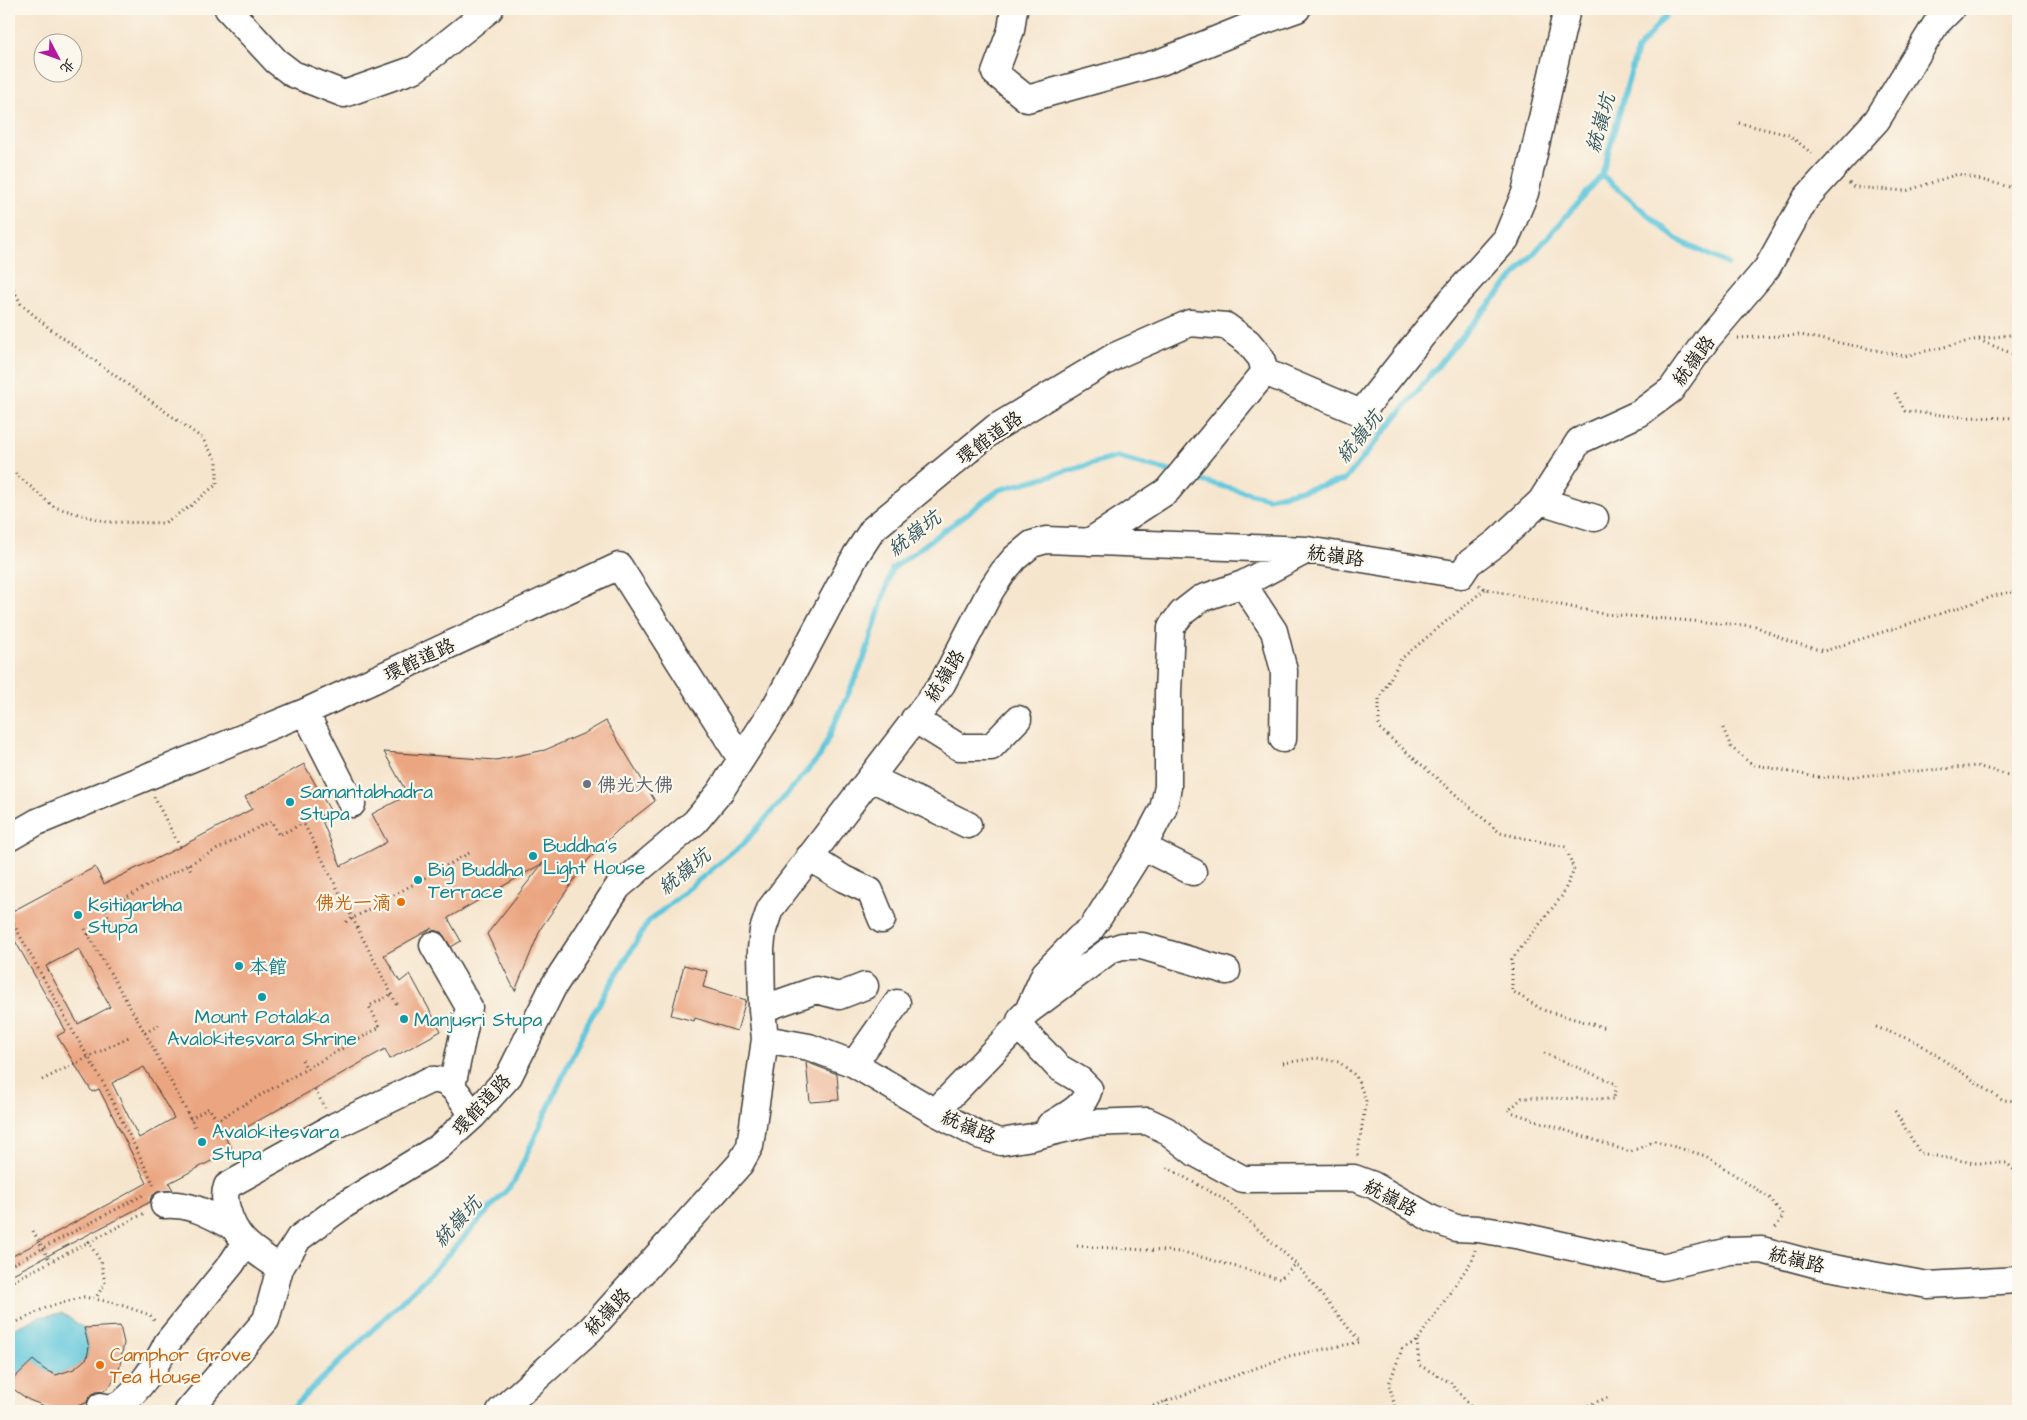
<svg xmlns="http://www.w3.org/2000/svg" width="2027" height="1420" font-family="'Architects Daughter','LXGW WenKai TC',sans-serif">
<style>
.water{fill:#60c7dc;stroke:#3e727c}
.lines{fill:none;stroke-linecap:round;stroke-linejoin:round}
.stream{stroke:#60c7dc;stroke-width:5.5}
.building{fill:#eba681;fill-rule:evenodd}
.minor-casing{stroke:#3d3a37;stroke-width:29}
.path{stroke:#3d3a37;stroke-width:3;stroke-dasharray:1 4;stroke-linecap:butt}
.minor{stroke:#fff;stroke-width:26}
.worship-dot{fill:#6b7280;stroke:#fbf7ec;stroke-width:2}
.culture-dot{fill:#0f9aa8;stroke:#fbf7ec;stroke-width:2}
.food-dot{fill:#e8710a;stroke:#fbf7ec;stroke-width:2}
.labels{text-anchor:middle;stroke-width:4.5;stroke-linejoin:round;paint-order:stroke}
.street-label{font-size:19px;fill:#1c1c1c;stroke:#fbf7ec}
.worship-label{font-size:19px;fill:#5b616d;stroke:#fbf7ec;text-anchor:start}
.culture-label{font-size:19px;fill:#0d838f;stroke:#fbf7ec;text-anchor:start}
.food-label{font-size:19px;fill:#c56008;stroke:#fbf7ec;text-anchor:end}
.water-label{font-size:20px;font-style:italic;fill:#34585f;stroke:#fbf7ec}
</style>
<rect width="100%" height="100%" fill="#fbf7ec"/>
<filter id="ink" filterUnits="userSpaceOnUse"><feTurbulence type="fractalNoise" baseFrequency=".02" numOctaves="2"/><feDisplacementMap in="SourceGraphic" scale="10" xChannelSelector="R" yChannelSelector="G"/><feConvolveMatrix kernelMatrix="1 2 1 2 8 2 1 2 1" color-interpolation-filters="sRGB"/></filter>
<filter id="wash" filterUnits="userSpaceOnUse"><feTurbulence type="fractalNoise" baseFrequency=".0096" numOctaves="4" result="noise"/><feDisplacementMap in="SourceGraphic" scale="20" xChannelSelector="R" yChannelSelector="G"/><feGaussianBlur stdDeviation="1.12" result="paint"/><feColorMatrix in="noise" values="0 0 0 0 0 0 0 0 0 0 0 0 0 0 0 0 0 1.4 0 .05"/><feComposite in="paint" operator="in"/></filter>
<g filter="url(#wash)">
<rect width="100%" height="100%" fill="#f6e5cd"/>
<path class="water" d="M 62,1313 L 84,1328 L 89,1347 L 87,1358 L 74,1369 L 56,1375 L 45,1370 L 33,1361 L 9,1383 L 9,1331 L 39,1317 Z"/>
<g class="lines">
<path class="stream" d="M 1602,175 L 1676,239 L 1728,264
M 1188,477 L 1268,498 L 1345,480 L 1468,329 L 1602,175 L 1637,50 L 1671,9
M 289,1411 L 435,1269 L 514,1182 L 587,1024 L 648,922 L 745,842 L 820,756 L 864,659 L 892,569 L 999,490 L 1117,457 L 1172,472"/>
</g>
<g id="blocks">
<path class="building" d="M 606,721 L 655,801 L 618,830 L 587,861 L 541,928 L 515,991 L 487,934 L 543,863 L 448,918 L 461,941 L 451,947 L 441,932 L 433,930 L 432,928 L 384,955 L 400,982 L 410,974 L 441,1031 L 390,1059 L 385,1049 L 226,1139 L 232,1150 L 169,1183 L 173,1190 L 157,1192 L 151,1197 L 150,1202 L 9,1276 L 9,1258 L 147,1183 L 99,1089 L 92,1092 L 57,1036 L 66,1031 L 9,930 L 9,913 L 95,867 L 104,884 L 180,847 L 252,809 L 245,797 L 304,764 L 331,812 L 320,816 L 341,866 L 387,842 L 372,814 L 408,795 L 384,752 L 496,760 L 545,750 L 585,733 ZM 79,949 L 110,1007 L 78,1024 L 46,966 ZM 144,1067 L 174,1118 L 139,1138 L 112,1083 Z
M 684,965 L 707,971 L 703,987 L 746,1000 L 737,1031 L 695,1018 L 694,1021 L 671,1015 Z
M 806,1062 L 837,1074 L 839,1100 L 810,1102 Z
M 120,1326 L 124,1343 L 119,1370 L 110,1386 L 104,1391 L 96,1392 L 91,1395 L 86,1403 L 71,1408 L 50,1408 L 29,1400 L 9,1386 L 9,1383 L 33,1360 L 45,1370 L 56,1375 L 74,1369 L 87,1358 L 89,1347 L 84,1328 Z"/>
</g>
</g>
<g filter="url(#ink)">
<use href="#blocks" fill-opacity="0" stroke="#3d3a37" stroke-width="1"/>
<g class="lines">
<defs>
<path id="minor" d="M 228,9 L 276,61 L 293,74 L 344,94 L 415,69 L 490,9
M 1014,9 L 1011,30 L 995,73 L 1027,99 L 1161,62 L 1252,25 L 1297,9
M 1265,372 L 1361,413 L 1446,306 L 1506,239 L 1525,193 L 1567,9
M 1541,501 L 1595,518
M 1243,584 L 1274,631 L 1284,671 L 1283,739
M 305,712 L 352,804
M 914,719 L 959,747 L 991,747 L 1018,719
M 871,778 L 968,825
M 9,838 L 37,822 L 305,712 L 619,566 L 741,759
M 1143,847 L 1193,872
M 809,857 L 844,879 L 870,891 L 882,920
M 433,945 L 469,1007 L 452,1086
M 762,1009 L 816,990 L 839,996 L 865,986
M 1028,1011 L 1045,973 L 1079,938 L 1091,929 L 1099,917 L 1143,847 L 1163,809 L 1168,787 L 1168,692 L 1171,627 L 1182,613 L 1200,599 L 1243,584 L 1305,551
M 765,1039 L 809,1047 L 854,1064 L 935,1112 L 978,1135 L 1001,1142 L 1032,1137 L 1089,1123 L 1147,1121 L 1166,1130 L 1195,1153 L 1243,1179 L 1354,1178 L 1373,1185 L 1432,1219 L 1456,1228 L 1478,1229 L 1521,1236 L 1662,1267 L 1730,1251 L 1762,1250 L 1822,1266 L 1928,1285 L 2018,1280
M 854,1064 L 897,1003
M 935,1112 L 1018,1026
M 1050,1125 C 1066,1115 1084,1108 1089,1089 L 1080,1080 L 1058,1067 L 1045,1053 L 1018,1026 L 1021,1018 L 1028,1011 L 1110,950 L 1122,946 L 1142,946 L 1227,971
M 164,1205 C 191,1203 208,1214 232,1226
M 280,1268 C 253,1249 236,1242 227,1209 C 225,1202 224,1194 227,1186 L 335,1126 L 430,1080 C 452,1077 462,1100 473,1116
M 101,1406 C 105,1407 110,1408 113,1407 C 133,1401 159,1361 167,1343 L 232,1263 L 245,1243
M 188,1411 L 266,1320 L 280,1268 L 299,1238 L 344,1205 L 439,1147 L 473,1116 L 509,1076 L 553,987 L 618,887 L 695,822 L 720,792 L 776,705 L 856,555 L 873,529 L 995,428 L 1115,356 L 1190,323 L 1226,326 L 1248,342 L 1261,358 L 1265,372 L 1167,491 L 1089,542
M 500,1411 L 591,1329 L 740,1164 L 750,1146 L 765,1039 L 762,1009 L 761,949 L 763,930 L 770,909 L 942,684 L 991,590 L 1003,572 L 1015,558 L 1032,544 L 1046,540 L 1307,550 L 1461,575 L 1469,563 L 1497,542 L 1541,501 L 1579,441 L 1640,413 L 1671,390 L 1707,339 L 1767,268 L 1806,198 L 1877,120 L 1936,24 L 1951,9"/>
</defs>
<use href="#minor" class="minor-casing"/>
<path class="path" d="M 1739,123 L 1789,135 L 1815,156
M 1849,183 L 1854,187 L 1906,191 L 1958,174 L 2018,189
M 9,281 L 21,304 L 48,327 L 202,438 L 217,461 L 217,484 L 189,507 L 164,523 L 107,522 L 54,507 L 9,468
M 1738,338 L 1800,335 L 1905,356 L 1978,339 L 2018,334
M 1979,340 L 2018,356
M 1895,393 L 1905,411 L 1961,417 L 2018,418
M 1479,585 L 1485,589 L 1604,614 L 1755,626 L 1790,642 L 1824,651 L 2001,594 L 2018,591
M 1485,589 L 1401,659 L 1379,699 L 1379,728 L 1500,833 L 1566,847 L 1574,870 L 1562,896 L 1512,959 L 1512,991 L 1543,1010 L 1606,1028
M 1723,728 L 1731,747 L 1751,764 L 1816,777 L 1847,777 L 1977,766 L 2018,778
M 154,797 L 180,847
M 300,816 L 397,1005
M 188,864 L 191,871
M 9,914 L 14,925
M 346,922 L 471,852
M 9,928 L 14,925 L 71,1028 L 105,1086 L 155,1187
M 85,929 L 145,1033 L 195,1127
M 88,935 L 112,923 L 104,909 L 271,821 L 279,835 L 304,823
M 1876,1027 L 1917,1042 L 2002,1100 L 2018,1101
M 145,1033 L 159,1025
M 1544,1053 L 1616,1084 L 1614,1099 L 1522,1098 L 1508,1111 L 1630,1152 L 1655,1141 L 1706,1156 L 1771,1199 L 1783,1216 L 1774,1230
M 302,1060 L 307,1069
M 1283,1063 L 1317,1058 L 1339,1062 L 1356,1076 L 1366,1100 L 1357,1158
M 42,1080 L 129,1037
M 315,1090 L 325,1108
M 1895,1111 L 1920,1153 L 1974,1163 L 2007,1163 L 2018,1174
M 190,1119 L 209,1108 L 217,1120 L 380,1027 L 369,1006 L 392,994
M 33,1231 L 50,1261
M 88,1241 L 101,1262 L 105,1283 L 95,1299
M 1077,1246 L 1183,1252 L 1280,1279 L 1296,1264 L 1227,1201 L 1164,1166
M 9,1266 L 143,1195
M 9,1283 L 145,1213
M 9,1326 L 47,1307 L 84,1297 L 115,1303 L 150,1315 L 156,1323
M 1417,1341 L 1419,1365 L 1451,1383 L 1474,1411
M 1166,1401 L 1169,1411
M 1139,1411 L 1289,1356 L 1360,1342 L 1296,1264
M 1396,1411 L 1389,1384 L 1402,1349 L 1417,1341 L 1473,1259 L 1475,1250
M 1574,1411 L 1609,1397"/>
<use href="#minor" class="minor"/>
</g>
</g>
<circle class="worship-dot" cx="587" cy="784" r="5"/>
<g class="culture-dot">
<circle cx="290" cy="802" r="5"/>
<circle cx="533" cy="856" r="5"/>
<circle cx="418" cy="880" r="5"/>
<circle cx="78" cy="915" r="5"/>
<circle cx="239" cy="966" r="5"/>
<circle cx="262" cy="997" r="5"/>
<circle cx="404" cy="1019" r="5"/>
<circle cx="202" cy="1142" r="5"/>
</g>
<g class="food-dot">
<circle cx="401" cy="902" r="5"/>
<circle cx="100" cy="1365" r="5"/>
</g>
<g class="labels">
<g class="street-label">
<text transform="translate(1693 360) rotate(-53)" y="7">統嶺路</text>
<text transform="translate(989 437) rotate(-36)" y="7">環館道路</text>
<text transform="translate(1336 555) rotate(8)" y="7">統嶺路</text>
<text transform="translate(419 659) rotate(-25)" y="7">環館道路</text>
<text transform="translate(944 675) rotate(-58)" y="7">統嶺路</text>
<text transform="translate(481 1104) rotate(-47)" y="7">環館道路</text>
<text transform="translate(969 1126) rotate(23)" y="7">統嶺路</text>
<text transform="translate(1391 1197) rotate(28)" y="7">統嶺路</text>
<text transform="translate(1797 1259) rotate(14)" y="7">統嶺路</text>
<text transform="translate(607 1311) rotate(-46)" y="7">統嶺路</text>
</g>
<g class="worship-label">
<text x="597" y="791">佛光大佛</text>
</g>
<g class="culture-label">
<text x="300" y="798">Samantabhadra<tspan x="300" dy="22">Stupa</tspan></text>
<text x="543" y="852">Buddha's<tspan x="543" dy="22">Light House</tspan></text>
<text x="428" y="876">Big Buddha<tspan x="428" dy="22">Terrace</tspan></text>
<text x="88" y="911">Ksitigarbha<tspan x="88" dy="22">Stupa</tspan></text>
<text x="249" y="973">本館</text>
<text x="262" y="1023" text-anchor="middle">Mount Potalaka<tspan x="262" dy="22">Avalokitesvara Shrine</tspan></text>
<text x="414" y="1026">Manjusri Stupa</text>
<text x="212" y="1138">Avalokitesvara<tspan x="212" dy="22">Stupa</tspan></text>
</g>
<g class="food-label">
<text x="391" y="909">佛光一滴</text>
<text x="110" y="1361" text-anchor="start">Camphor Grove<tspan x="110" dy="22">Tea House</tspan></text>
</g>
<g class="water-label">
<text transform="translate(1600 123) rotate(-74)" y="7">統嶺坑</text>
<text transform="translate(1359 436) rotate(-51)" y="7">統嶺坑</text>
<text transform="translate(914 533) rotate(-37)" y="7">統嶺坑</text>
<text transform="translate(684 871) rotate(-39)" y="7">統嶺坑</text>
<text transform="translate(457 1221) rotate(-47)" y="7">統嶺坑</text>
</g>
</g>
<rect width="2027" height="1420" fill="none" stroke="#fbf7ec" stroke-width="30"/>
<g transform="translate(58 58) rotate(131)"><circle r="24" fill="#fbf7ec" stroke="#a29f99"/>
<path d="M0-4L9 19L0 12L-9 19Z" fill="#b5179e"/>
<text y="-8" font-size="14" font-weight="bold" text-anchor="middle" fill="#1c1c1c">北</text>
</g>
</svg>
